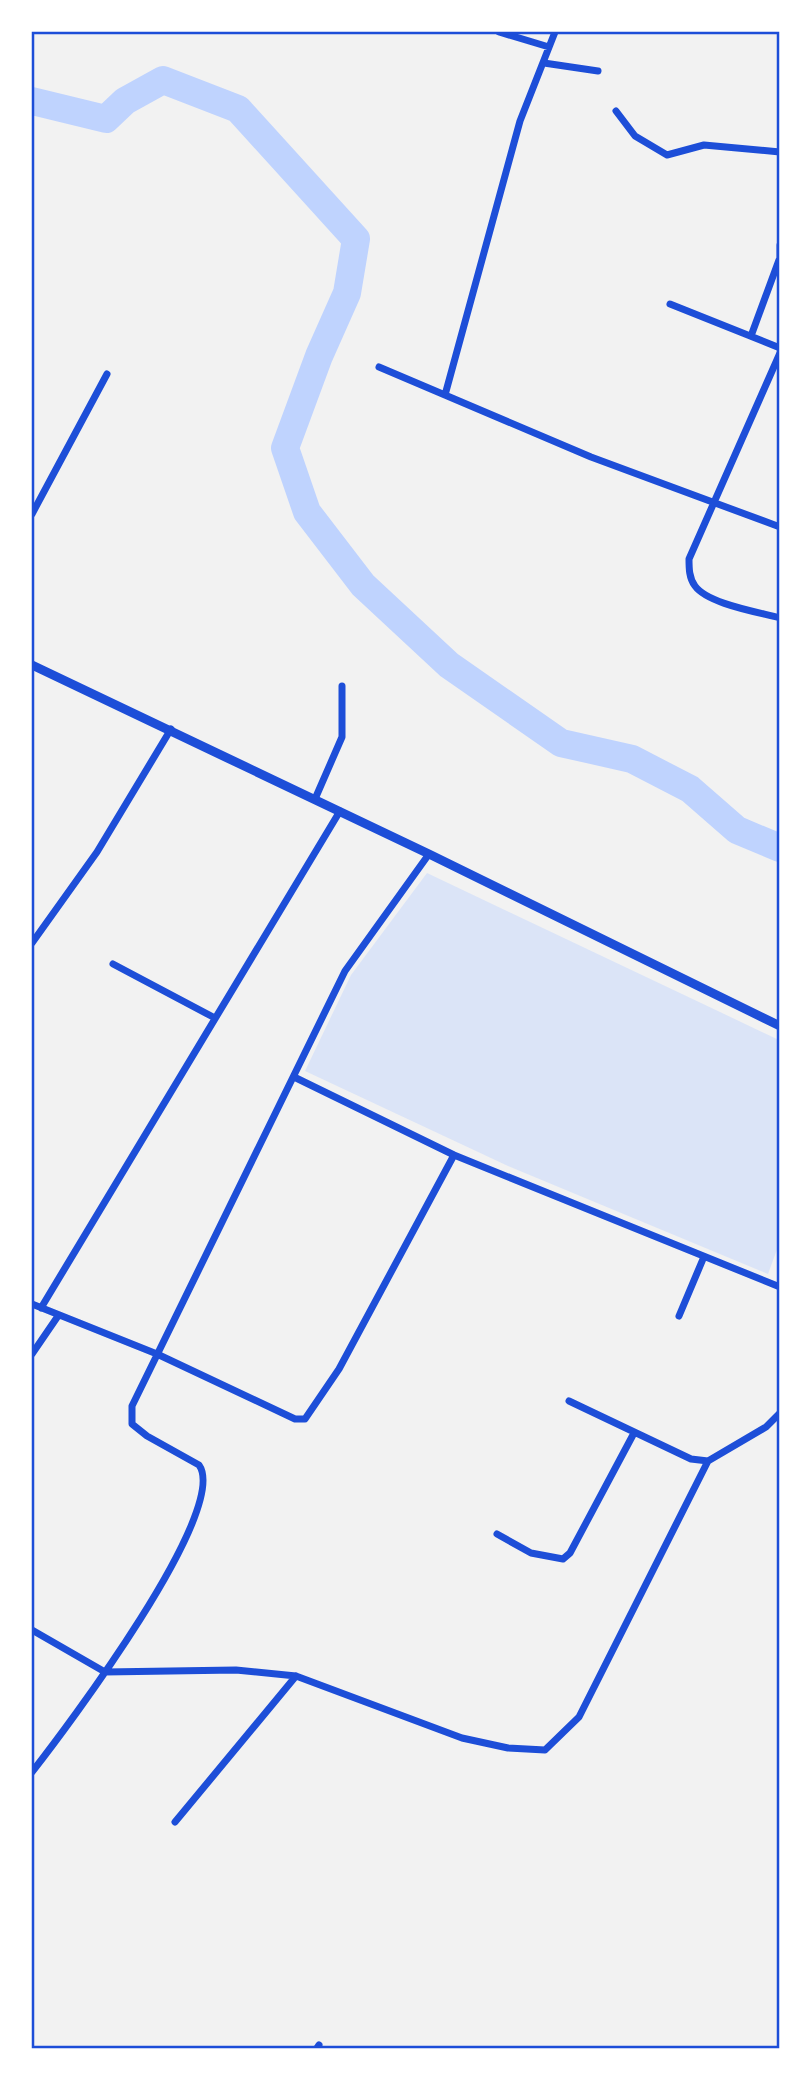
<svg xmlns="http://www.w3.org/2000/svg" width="811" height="2080" font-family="Merriweather,serif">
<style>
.green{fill:#dbe4f7}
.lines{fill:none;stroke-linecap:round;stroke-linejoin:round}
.river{stroke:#bfd3fe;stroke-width:28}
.minor{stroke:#1d4ed8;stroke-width:7}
.tertiary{stroke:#1d4ed8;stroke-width:9}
.neatline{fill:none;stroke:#1d4ed8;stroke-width:2.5}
</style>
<rect width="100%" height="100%" fill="#f2f2f2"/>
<path class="green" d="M 427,873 L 779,1040 L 779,1244 L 768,1274 L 508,1166 L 305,1071 L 351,975 Z"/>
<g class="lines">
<path class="river" d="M 32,101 L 106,119 L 125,101 L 163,80 L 238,109 L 356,239 L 347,293 L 319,356 L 285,448 L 307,512 L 363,585 L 449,665 L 561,743 L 632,759 L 690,789 L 737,830 L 780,848"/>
<path class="minor" d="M 499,32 L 549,47
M 544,63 L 598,71
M 616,111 L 635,136 L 667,155 L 704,145 L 780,152
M 780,245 L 780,260
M 670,304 L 780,348
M 751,336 L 779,260
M 780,353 L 689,559 C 689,568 689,578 695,586 C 708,604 758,612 780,618
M 379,367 L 591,457 L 780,527
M 445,395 L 520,121 L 555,32
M 32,514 L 107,374
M 315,799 L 342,737 L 342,686
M 32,943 L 97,852 L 171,729
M 113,964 L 215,1018
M 294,1077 L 454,1155 L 780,1287
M 32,1304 L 157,1354 L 295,1419 L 305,1419 L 339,1369 L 454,1155
M 41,1308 L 340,811
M 679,1316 L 703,1259
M 32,1354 L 58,1316
M 569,1401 L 691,1459 L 708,1461
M 497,1534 L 531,1553 L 563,1559 L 570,1553 L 634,1433
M 32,1630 L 105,1672 L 236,1670 L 296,1676 L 462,1738 L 508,1748 L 545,1750 L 579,1717 L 708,1461 L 766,1427 L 780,1413
M 32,1772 C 65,1730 231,1510 199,1465 L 147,1436 L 132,1424 L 132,1406 L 345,971 L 429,854
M 175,1822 L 296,1676
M 317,2048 L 319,2045"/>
<path class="tertiary" d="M 32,665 L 429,854 L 780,1026"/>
</g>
<rect width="811" height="2080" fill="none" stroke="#ffffff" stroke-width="66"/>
<rect x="33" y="33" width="745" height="2014" class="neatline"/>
</svg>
